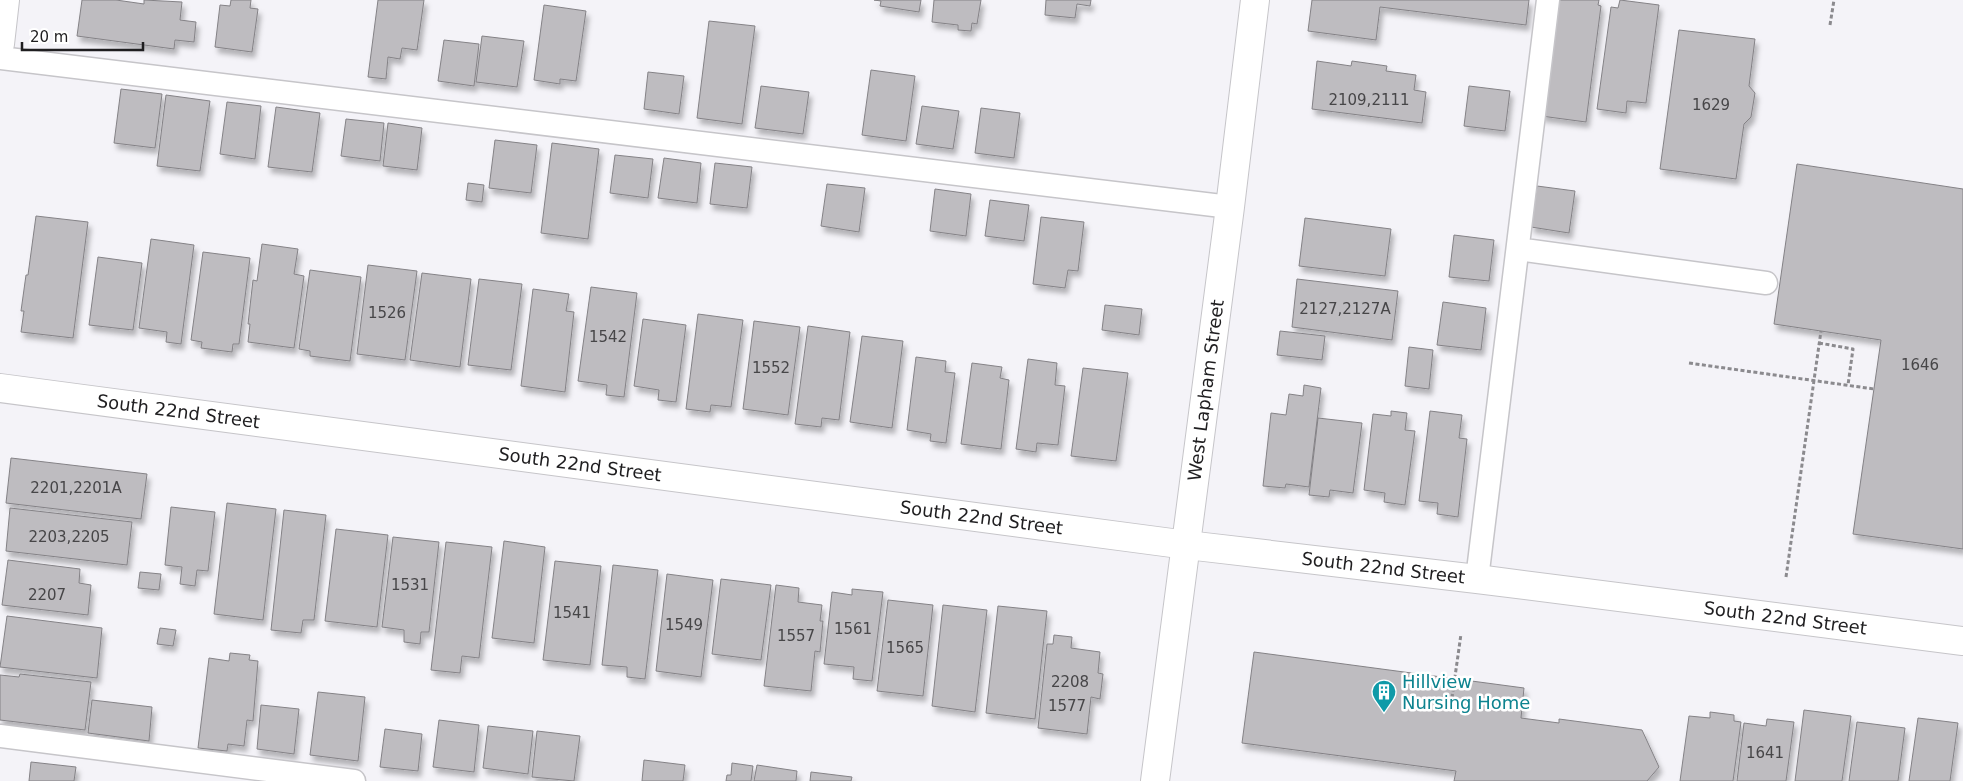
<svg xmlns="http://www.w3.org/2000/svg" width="1963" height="781" font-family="'DejaVu Sans',sans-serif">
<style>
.building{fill:#bebcc0;stroke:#848286;filter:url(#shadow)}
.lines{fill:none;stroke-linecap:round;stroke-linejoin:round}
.lane-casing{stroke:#c6c5c9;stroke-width:25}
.street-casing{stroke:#c6c5c9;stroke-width:30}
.path{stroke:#8b8a8e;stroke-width:3;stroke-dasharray:4 2.5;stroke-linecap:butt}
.lane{stroke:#fff;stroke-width:22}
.street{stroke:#fff;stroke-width:28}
.labels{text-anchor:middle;stroke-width:5;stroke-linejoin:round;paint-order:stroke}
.number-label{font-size:15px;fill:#474648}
.street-label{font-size:18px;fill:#1f1e20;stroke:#fff}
.culture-label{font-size:18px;fill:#0d838f;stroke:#fff;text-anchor:start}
</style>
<defs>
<filter id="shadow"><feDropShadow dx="3" dy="5.5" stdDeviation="2.5" flood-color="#0004"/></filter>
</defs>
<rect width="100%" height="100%" fill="#f4f3f8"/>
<path class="building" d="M 82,0 L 116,0 L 144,4 L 144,0 L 182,2 L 180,20 L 196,22 L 194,42 L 175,40 L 174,49 L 77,36 Z
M 231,0 L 251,0 L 250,8 L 258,9 L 252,52 L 215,47 L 220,5 L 230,6 Z
M 378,0 L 424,0 L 417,50 L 402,48 L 400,59 L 388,57 L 386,79 L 368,77 Z
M 874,0 L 921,0 L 919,12 L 880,6 L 881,1 Z
M 934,0 L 981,0 L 977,24 L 972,23 L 971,31 L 958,30 L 958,25 L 932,22 Z
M 1046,0 L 1091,0 L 1090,6 L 1077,4 L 1075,18 L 1045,15 Z
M 1312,0 L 1529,0 L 1526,25 L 1380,7 L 1376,40 L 1308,31 Z
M 1557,0 L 1599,0 L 1598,5 L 1601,6 L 1586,122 L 1541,116 Z
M 1620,0 L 1659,5 L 1646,103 L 1627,101 L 1626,113 L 1597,109 L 1611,7 L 1618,8 Z
M 544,5 L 586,11 L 576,81 L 560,79 L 560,84 L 534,80 Z
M 709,21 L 755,26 L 742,124 L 697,118 Z
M 1679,30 L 1755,39 L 1749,86 L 1755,93 L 1751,117 L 1744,124 L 1736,179 L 1660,169 Z
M 482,36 L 524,41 L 517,87 L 476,82 Z
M 444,40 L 479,44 L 474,86 L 438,81 Z
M 1317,61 L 1351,66 L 1352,61 L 1387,66 L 1386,71 L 1416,75 L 1414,90 L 1426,92 L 1422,123 L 1312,109 Z
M 871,70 L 915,76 L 906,141 L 862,135 Z
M 648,72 L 684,76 L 679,114 L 644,109 Z
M 761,86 L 809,92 L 803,134 L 755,128 Z
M 1469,86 L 1510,91 L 1505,131 L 1464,126 Z
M 121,89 L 162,94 L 155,148 L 114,143 Z
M 166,95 L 210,101 L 200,171 L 157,166 Z
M 227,102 L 261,106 L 255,159 L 220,154 Z
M 922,106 L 959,111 L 953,149 L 916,144 Z
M 276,107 L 320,113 L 312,172 L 268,167 Z
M 981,108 L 1020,113 L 1014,158 L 975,153 Z
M 346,119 L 384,123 L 380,161 L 341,156 Z
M 388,123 L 422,128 L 417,170 L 383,166 Z
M 495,140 L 537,145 L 531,193 L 489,188 Z
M 552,143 L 599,149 L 588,239 L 541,233 Z
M 615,155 L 653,159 L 648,198 L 610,193 Z
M 664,158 L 701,163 L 697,203 L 658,198 Z
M 715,163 L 752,167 L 747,208 L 710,204 Z
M 1797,164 L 1963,189 L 1963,549 L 1853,534 L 1881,340 L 1774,324 Z
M 468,183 L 484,185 L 482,202 L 466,200 Z
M 827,184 L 865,188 L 859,232 L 821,226 Z
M 1537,186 L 1575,191 L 1569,233 L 1531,227 Z
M 935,189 L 971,194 L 966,236 L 930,231 Z
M 990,200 L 1029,205 L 1024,241 L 985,236 Z
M 36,216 L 88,222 L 73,338 L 21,332 L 24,311 L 21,311 L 26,275 L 28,275 Z
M 1041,217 L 1084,222 L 1078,271 L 1068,270 L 1065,288 L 1033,284 Z
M 1305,218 L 1391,229 L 1385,276 L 1299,266 Z
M 1454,235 L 1494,240 L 1489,281 L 1449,277 Z
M 151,239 L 194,245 L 181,344 L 166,342 L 167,332 L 139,328 Z
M 262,244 L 298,249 L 294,274 L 304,276 L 294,348 L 248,342 L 250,324 L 248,324 L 253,280 L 257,281 Z
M 203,252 L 250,258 L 239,344 L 233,344 L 232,352 L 201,348 L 202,342 L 191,340 Z
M 98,257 L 142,263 L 133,330 L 89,325 Z
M 368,265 L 417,271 L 405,360 L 357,354 Z
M 310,270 L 361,277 L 350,361 L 310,356 L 310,351 L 299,349 Z
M 422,273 L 471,279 L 460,367 L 410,360 Z
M 479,279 L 522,284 L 511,370 L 468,365 Z
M 1297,279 L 1398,291 L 1392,340 L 1292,327 Z
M 591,287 L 637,293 L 624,397 L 606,395 L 607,385 L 578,381 Z
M 533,289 L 569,294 L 566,311 L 574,312 L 565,392 L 521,386 Z
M 1443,302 L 1486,308 L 1481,350 L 1437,345 Z
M 1105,305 L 1142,309 L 1139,335 L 1102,330 Z
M 698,314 L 743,320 L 731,407 L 711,405 L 710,412 L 686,409 Z
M 643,319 L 686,325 L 676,402 L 658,400 L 659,390 L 634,386 Z
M 754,321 L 800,327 L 788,415 L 743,409 Z
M 808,326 L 850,332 L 839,420 L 822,418 L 821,427 L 795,424 Z
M 1280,331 L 1325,336 L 1322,360 L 1277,355 Z
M 862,336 L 903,341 L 892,428 L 850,422 Z
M 1409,347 L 1433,350 L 1429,389 L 1405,386 Z
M 916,357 L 946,361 L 945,372 L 955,373 L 946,443 L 930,441 L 931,434 L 907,430 Z
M 1028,359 L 1057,363 L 1055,385 L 1065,386 L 1058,445 L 1037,443 L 1036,452 L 1016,449 Z
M 972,363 L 1002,367 L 1000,378 L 1009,380 L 1001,449 L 961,444 Z
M 1083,368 L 1128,373 L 1116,461 L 1071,456 Z
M 1304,385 L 1321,388 L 1309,487 L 1286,484 L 1285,488 L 1263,486 L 1271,413 L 1286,415 L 1289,394 L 1303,396 Z
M 1391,411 L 1407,413 L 1405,430 L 1415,431 L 1405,505 L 1384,502 L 1385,493 L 1364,490 L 1373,414 L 1391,416 Z
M 1430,411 L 1462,415 L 1459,438 L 1467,439 L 1458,517 L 1437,514 L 1438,503 L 1419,501 Z
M 1318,418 L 1362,423 L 1353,493 L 1330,490 L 1329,497 L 1309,495 Z
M 11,458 L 147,474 L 141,519 L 6,503 Z
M 227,503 L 276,509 L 263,620 L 214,614 Z
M 171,507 L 215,512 L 208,571 L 197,570 L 195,586 L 180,584 L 182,567 L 165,565 Z
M 10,508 L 132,522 L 127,565 L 6,551 Z
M 284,510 L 326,515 L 314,620 L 303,620 L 301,633 L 271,630 Z
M 336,529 L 388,535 L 377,627 L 325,621 Z
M 393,537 L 439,542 L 429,632 L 421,632 L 420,644 L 404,642 L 404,630 L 382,627 Z
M 504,541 L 545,547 L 534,643 L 492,638 Z
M 446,542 L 492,547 L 479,658 L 462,656 L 460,673 L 431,670 Z
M 8,560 L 80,569 L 79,583 L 91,585 L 88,615 L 2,605 Z
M 555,561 L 601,566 L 590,665 L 543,660 Z
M 613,565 L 658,570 L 645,679 L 627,677 L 627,667 L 602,665 Z
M 140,572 L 161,574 L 159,590 L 138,588 Z
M 667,574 L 713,580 L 701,677 L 656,671 Z
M 721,579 L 771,585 L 761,660 L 712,654 Z
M 776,585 L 799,588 L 798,602 L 822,605 L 820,621 L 823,621 L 820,652 L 815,651 L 811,691 L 764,686 Z
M 852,589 L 883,592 L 872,681 L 853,679 L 854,667 L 824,664 L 832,592 L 852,595 Z
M 888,600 L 933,605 L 923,696 L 877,691 Z
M 943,605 L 987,610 L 975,712 L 932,706 Z
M 998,606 L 1047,611 L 1035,719 L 986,713 Z
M 7,616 L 102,628 L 97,678 L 0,667 Z
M 160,628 L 176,630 L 173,646 L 157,644 Z
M 1054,635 L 1072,637 L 1071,648 L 1100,652 L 1098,673 L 1103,674 L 1100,699 L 1091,697 L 1087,734 L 1038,728 L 1047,644 L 1053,644 Z
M 1254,652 L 1524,688 L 1521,718 L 1559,723 L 1559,719 L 1642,730 L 1659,767 L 1647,781 L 1454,781 L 1456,771 L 1242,743 Z
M 230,653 L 250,655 L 249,660 L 258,661 L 253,721 L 247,720 L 244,746 L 228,744 L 227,751 L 198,748 L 209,658 L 229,661 Z
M 20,674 L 91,682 L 85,730 L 0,720 L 0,675 L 19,677 Z
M 318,692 L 365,697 L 358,761 L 310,755 Z
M 92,700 L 152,707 L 149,741 L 88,733 Z
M 261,705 L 299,709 L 294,754 L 257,749 Z
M 1804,710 L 1851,716 L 1842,781 L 1795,781 Z
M 1710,712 L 1734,715 L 1734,721 L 1741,722 L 1733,781 L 1680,781 L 1689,716 L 1710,718 Z
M 1918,718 L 1958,723 L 1950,781 L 1909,781 Z
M 1767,719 L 1794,722 L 1786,781 L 1737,781 L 1744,723 L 1766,726 Z
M 439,720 L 479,725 L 474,772 L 433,767 Z
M 1857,722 L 1905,728 L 1898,781 L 1849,781 Z
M 488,726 L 533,731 L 528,774 L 483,768 Z
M 385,729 L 422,734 L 418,771 L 380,767 Z
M 537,731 L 580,736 L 574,781 L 532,777 Z
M 644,760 L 685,765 L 683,781 L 642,781 Z
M 31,762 L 76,767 L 74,781 L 29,781 Z
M 732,763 L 753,766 L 751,781 L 726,781 L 727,775 L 731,775 Z
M 757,765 L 797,771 L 796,781 L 754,781 Z
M 811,772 L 852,777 L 851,781 L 810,781 Z"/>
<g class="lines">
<defs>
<path id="lane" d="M 0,58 L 1230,207
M 1518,249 L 1766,283
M 1477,579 L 1548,0
M 0,736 L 354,781"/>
<g id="street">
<path d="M 0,44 L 5,0"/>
<path id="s1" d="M 0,388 L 1187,545 L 1477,579 L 1963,641"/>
<path id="s2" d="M 1155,781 L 1230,207 L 1255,0"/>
</g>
</defs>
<use href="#lane" class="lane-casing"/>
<use href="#street" class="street-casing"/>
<path class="path" d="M 1830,25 L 1834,0
M 1819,343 L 1853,349 L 1848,385
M 1689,363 L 1874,389
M 1786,577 L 1821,331
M 1452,698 L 1461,634"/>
<use href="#lane" class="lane"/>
<use href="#street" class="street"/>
</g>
<defs>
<symbol id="building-pin" viewBox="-11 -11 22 30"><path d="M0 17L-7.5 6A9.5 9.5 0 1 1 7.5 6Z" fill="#0f9aa8" stroke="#fff"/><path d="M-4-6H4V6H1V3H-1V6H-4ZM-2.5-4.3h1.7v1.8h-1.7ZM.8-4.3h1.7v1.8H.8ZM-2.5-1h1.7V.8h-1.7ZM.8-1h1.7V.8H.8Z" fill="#fff"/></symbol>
</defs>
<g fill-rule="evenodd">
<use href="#building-pin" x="1370" y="678" width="28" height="38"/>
</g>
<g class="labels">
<g class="number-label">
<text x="1369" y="105">2109,2111</text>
<text x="1711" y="110">1629</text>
<text x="1345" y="314">2127,2127A</text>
<text x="387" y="318">1526</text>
<text x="608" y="342">1542</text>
<text x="1920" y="370">1646</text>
<text x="771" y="373">1552</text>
<text x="76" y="493">2201,2201A</text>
<text x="69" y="542">2203,2205</text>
<text x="410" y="590">1531</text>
<text x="47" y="600">2207</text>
<text x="572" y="618">1541</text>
<text x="684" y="630">1549</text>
<text x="853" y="634">1561</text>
<text x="796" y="641">1557</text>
<text x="905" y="653">1565</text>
<text x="1070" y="687">2208</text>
<text x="1067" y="711">1577</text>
<text x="1765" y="758">1641</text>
</g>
<g class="street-label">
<text dy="6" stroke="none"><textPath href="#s2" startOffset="394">West Lapham Street</textPath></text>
<text dy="6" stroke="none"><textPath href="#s1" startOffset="180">South 22nd Street</textPath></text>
<text dy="6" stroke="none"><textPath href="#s1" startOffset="585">South 22nd Street</textPath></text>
<text dy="6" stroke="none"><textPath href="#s1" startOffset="990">South 22nd Street</textPath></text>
<text dy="6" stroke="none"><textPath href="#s1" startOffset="1395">South 22nd Street</textPath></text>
<text dy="6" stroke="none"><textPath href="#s1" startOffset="1800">South 22nd Street</textPath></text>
</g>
<g class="culture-label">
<text x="1402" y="688">Hillview<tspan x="1402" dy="21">Nursing Home</tspan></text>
</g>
</g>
<path d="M22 42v8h121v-8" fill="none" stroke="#1f1e20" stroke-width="2.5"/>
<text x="30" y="42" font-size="15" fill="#1f1e20" stroke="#ffffff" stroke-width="4" paint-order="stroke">20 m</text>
</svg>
